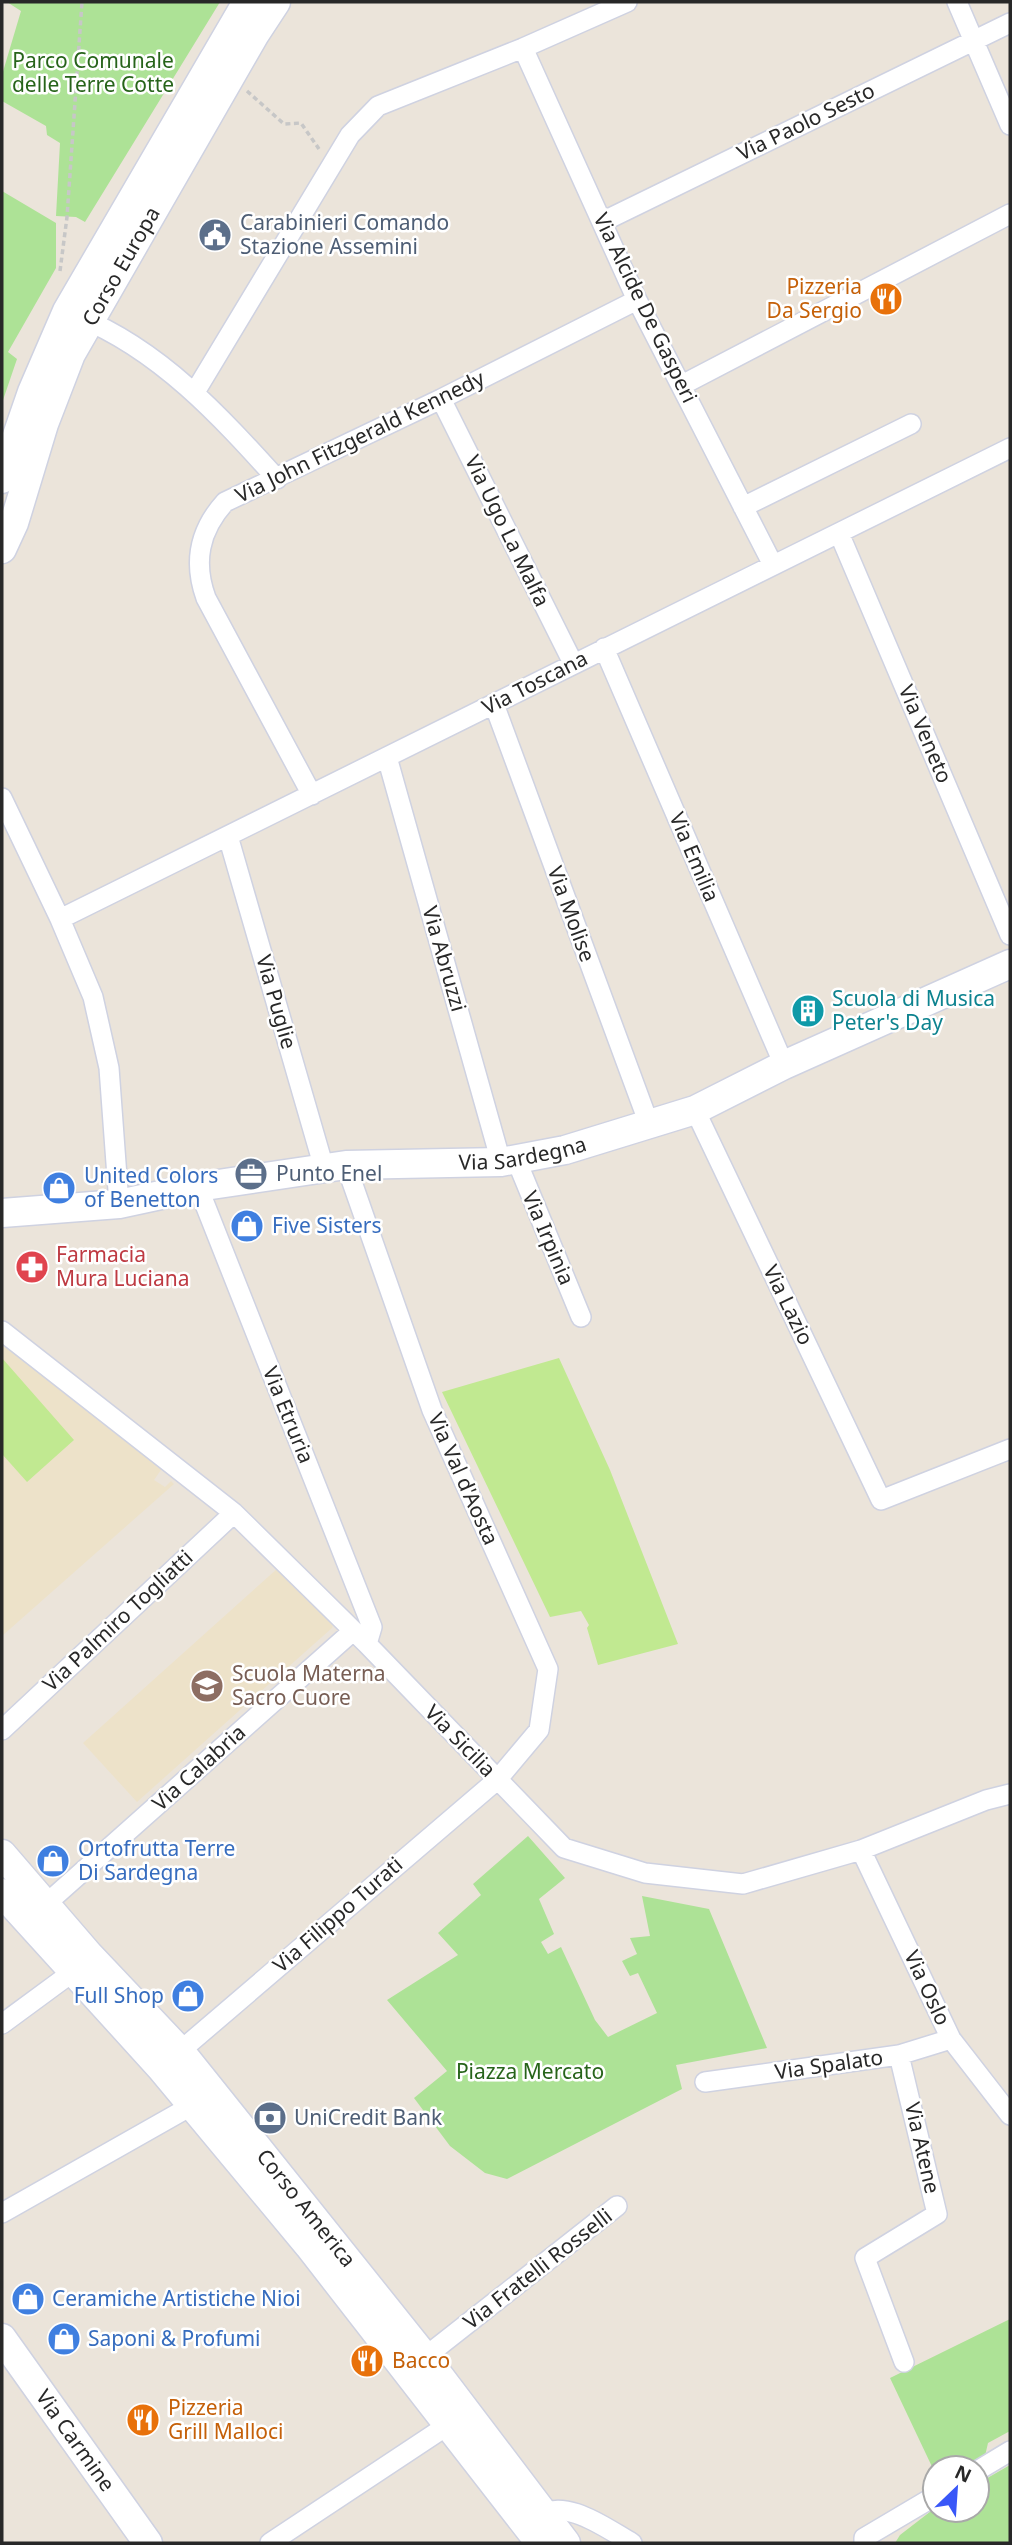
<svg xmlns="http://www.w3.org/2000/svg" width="1012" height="2545" font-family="'Noto Sans',sans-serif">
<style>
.education{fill:#ede2c9}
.green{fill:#ade296}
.pitch{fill:#c1e991}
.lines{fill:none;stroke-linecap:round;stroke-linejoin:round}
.street-casing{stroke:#cfd2e1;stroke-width:22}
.secondary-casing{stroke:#cfd2e1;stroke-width:31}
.path{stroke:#c7c7c7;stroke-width:3.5;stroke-dasharray:5 3.5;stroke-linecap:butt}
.street{stroke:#fff;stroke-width:19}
.secondary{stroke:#fff;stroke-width:28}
.labels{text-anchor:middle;stroke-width:5;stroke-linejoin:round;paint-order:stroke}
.park-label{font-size:21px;fill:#27641a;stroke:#fff}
.street-label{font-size:21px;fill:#282828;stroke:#fff}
.service-label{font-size:21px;fill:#4e5e75;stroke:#fff;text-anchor:start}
.food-label{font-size:21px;fill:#c56008;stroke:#fff;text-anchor:start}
.culture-label{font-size:21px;fill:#0d838f;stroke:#fff;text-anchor:start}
.shop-label{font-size:21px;fill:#366cbe;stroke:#fff;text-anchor:start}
.health-label{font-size:21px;fill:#be3a42;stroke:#fff;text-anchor:start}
.education-label{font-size:21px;fill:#785e54;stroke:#fff;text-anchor:start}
</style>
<rect width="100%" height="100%" fill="#ebe4da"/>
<path class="education" d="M 2,1343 L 163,1467 L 154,1480 L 165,1487 L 171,1481 L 174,1484 L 2,1636 Z
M 278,1568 L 333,1624 L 332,1628 L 137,1802 L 83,1743 Z"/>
<path class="green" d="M 7,2 L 220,2 L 85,222 L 76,217 L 56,216 L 60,143 L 47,135 L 46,126 L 2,101 L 2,75 L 21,11 Z
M 2,191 L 56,223 L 56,268 L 8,352 L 17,359 L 2,403 Z
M 528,1836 L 565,1878 L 539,1899 L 554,1934 L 541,1942 L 548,1954 L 561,1947 L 595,2020 L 608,2037 L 657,2013 L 638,1973 L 630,1976 L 622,1961 L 637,1954 L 630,1938 L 650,1936 L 642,1896 L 709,1909 L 767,2048 L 676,2065 L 682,2089 L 507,2179 L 485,2173 L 450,2146 L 414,2098 L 447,2071 L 387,2000 L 458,1955 L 438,1933 L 481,1895 L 473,1884 Z
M 1010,2319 L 1010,2431 L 988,2443 L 985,2456 L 962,2468 L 935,2468 L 935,2473 L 890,2378 Z
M 1010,2465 L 1010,2543 L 895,2543 L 900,2535 L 935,2508 L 977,2510 L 977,2484 Z"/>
<path class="pitch" d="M 2,1358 L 74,1440 L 27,1482 L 2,1454 Z
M 559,1358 L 610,1470 L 678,1644 L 598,1665 L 587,1628 L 589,1625 L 581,1611 L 550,1617 L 442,1392 Z"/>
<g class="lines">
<defs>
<path id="street" d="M 957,2 L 1010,125
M 523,48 L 637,300 L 773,565
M 602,222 L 1010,23
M 79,317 C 160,350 220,416 277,479
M 682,385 L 1010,214
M 195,392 L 350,135 L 378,106 L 523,48 L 627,2
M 441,399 L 573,663
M 743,507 L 911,424
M 839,533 L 1010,935
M 604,648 L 784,1065
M 494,704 L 649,1124
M 387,757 L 501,1162
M 312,795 L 206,598 C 193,562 199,531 225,502 L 441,399 L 637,300
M 2,798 L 60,919 L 93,997 L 109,1068 L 119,1204
M 228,836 L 324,1168
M 60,919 L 1010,448
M 695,1110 L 881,1500 L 1010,1449
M 516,1159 L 581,1317
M 198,1187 L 372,1627 L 367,1644
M 2,1331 L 234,1513 L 367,1644 L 564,1848 L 645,1873 L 743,1884 L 861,1850 L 986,1800 L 1010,1794
M 2,1730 L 234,1513
M 861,1850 L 951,2039 L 1010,2115
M 46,1904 L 353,1631
M 2,2024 L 70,1974 L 82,1963
M 899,2055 L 937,2214 L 865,2258 L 904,2362
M 172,2058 L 497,1780 L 539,1730 L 548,1669 L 432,1410 L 346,1165
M 705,2082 L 899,2055 L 951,2039
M 2,2213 L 191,2106
M 425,2357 L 617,2206
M 977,2471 L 1010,2451
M 536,2518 C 563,2495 607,2529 632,2543
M 270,2543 L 448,2425
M 864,2543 L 864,2538 L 935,2496"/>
<g id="secondary">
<path d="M 2,479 L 32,392 L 67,311 L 247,2"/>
<path id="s1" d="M 2,549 L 14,523 L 44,424 L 71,354 L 255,34 L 276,2"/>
<path id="s2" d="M 2,1213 L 119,1204 L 198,1187 L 346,1165 L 501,1162 L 565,1150 L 695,1110 L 784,1065 L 1010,964"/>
<path id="s3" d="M 2,1854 L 89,1955 L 180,2051 L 425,2357 L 566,2543"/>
<path d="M 2,1893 L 161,2068 L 309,2246 L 540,2543"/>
<path id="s4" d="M 2,2338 L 148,2543"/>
</g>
</defs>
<use href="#street" class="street-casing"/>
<use href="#secondary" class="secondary-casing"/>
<path class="path" d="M 247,91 L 284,124 L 301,123 L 319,149
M 60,271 L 67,217 L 82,2"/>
<use href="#street" class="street"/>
<use href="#secondary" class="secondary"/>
</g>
<defs>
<symbol id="civic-disc" viewBox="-11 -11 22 22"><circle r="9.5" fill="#5c6f8a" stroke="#fff"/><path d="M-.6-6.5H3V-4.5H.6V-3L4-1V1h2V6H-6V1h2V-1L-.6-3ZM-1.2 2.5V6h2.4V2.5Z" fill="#fff"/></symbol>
<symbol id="restaurant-disc" viewBox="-11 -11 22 22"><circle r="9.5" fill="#e8710a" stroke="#fff"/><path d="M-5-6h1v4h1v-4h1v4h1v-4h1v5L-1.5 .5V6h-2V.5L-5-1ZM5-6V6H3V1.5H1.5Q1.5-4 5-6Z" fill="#fff"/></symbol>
<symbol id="building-disc" viewBox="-11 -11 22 22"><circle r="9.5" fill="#0f9aa8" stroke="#fff"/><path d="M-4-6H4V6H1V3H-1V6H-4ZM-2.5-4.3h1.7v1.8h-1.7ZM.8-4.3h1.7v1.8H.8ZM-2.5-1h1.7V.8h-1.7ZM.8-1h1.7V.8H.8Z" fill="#fff"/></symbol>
<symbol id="office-disc" viewBox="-11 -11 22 22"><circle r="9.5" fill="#5c6f8a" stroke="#fff"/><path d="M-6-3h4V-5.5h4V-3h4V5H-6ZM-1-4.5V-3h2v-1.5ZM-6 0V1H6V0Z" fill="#fff"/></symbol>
<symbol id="shop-disc" viewBox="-11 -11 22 22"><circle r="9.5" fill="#3f7fe0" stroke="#fff"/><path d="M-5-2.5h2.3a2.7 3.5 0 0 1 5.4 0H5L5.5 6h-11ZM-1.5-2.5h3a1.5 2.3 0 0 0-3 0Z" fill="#fff"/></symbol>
<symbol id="pharmacy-disc" viewBox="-11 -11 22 22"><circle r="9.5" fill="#e0444e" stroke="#fff"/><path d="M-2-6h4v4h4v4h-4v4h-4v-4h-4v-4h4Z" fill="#fff"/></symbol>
<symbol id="school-disc" viewBox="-11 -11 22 22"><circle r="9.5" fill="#8d6e63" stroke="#fff"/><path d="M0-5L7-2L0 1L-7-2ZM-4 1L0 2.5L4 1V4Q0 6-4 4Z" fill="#fff"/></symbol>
<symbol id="bank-disc" viewBox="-11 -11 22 22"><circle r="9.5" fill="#5c6f8a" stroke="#fff"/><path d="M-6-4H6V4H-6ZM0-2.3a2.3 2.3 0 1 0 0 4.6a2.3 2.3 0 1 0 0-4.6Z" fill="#fff"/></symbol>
</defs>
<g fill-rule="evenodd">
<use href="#civic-disc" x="196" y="216" width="38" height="38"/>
<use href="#restaurant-disc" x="867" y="280" width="38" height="38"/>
<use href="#building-disc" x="789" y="992" width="38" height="38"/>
<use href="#office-disc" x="232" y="1155" width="38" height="38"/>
<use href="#shop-disc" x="40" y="1169" width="38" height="38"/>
<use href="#shop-disc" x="228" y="1207" width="38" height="38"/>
<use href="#pharmacy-disc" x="13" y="1248" width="38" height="38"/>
<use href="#school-disc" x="188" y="1667" width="38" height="38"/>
<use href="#shop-disc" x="34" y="1842" width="38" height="38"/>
<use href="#shop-disc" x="169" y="1977" width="38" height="38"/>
<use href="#bank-disc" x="251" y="2099" width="38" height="38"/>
<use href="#shop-disc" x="9" y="2280" width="38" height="38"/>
<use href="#shop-disc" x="45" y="2320" width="38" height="38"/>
<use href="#restaurant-disc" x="348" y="2342" width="38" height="38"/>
<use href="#restaurant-disc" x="124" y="2401" width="38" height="38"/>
</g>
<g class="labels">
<g class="park-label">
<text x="93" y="68">Parco Comunale<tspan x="93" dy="24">delle Terre Cotte</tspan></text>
<text x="530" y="2079">Piazza Mercato</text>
</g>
<g class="street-label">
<text transform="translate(806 122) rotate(-26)" y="7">Via Paolo Sesto</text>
<text dy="7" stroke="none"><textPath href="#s1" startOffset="308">Corso Europa</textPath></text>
<text transform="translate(645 308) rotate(64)" y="7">Via Alcide De Gasperi</text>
<text transform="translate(360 437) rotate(-26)" y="7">Via John Fitzgerald Kennedy</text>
<text transform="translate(507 531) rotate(64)" y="7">Via Ugo La Malfa</text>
<text transform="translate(535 683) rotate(-27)" y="7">Via Toscana</text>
<text transform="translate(925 734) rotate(67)" y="7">Via Veneto</text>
<text transform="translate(694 857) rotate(67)" y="7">Via Emilia</text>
<text transform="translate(571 914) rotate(70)" y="7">Via Molise</text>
<text transform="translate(444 959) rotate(74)" y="7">Via Abruzzi</text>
<text transform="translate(276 1002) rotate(74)" y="7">Via Puglie</text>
<text dy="7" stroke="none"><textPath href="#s2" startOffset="525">Via Sardegna</textPath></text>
<text transform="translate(548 1238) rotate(67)" y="7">Via Irpinia</text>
<text transform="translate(788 1305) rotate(64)" y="7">Via Lazio</text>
<text transform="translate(288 1415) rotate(68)" y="7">Via Etruria</text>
<text transform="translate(463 1479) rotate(66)" y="7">Via Val d'Aosta</text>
<text transform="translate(118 1621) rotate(-43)" y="7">Via Palmiro Togliatti</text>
<text transform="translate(460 1741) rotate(46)" y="7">Via Sicilia</text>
<text transform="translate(199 1768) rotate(-42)" y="7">Via Calabria</text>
<text transform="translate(338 1915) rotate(-41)" y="7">Via Filippo Turati</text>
<text transform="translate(927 1988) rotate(65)" y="7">Via Oslo</text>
<text transform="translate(829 2065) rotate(-8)" y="7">Via Spalato</text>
<text transform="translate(922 2148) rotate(77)" y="7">Via Atene</text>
<text dy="7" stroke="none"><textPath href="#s3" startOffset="467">Corso America</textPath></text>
<text transform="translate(538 2269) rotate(-38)" y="7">Via Fratelli Rosselli</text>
<text dy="7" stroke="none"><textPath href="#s4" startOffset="126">Via Carmine</textPath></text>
</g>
<g class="service-label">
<text x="240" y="230">Carabinieri Comando<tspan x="240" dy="24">Stazione Assemini</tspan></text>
<text x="276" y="1181">Punto Enel</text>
<text x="294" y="2125">UniCredit Bank</text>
</g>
<g class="food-label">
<text x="862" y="294" text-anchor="end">Pizzeria<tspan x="862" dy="24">Da Sergio</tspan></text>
<text x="392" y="2368">Bacco</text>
<text x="168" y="2415">Pizzeria<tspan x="168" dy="24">Grill Malloci</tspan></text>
</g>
<g class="culture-label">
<text x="832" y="1006">Scuola di Musica<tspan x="832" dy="24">Peter's Day</tspan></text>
</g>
<g class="shop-label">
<text x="84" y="1183">United Colors<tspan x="84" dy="24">of Benetton</tspan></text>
<text x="272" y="1233">Five Sisters</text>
<text x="78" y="1856">Ortofrutta Terre<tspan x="78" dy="24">Di Sardegna</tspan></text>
<text x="164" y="2003" text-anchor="end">Full Shop</text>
<text x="52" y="2306">Ceramiche Artistiche Nioi</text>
<text x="88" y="2346">Saponi &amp; Profumi</text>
</g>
<g class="health-label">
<text x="56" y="1262">Farmacia<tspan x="56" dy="24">Mura Luciana</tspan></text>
</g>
<g class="education-label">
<text x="232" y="1681">Scuola Materna<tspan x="232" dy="24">Sacro Cuore</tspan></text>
</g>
</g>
<rect width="1012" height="2545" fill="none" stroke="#282828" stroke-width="7"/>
<g transform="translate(956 2489) rotate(25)"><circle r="33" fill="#ffffff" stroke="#a9a9a9" stroke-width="2"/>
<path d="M0-5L12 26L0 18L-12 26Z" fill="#3957f8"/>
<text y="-10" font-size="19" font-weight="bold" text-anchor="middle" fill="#282828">N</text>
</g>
</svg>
